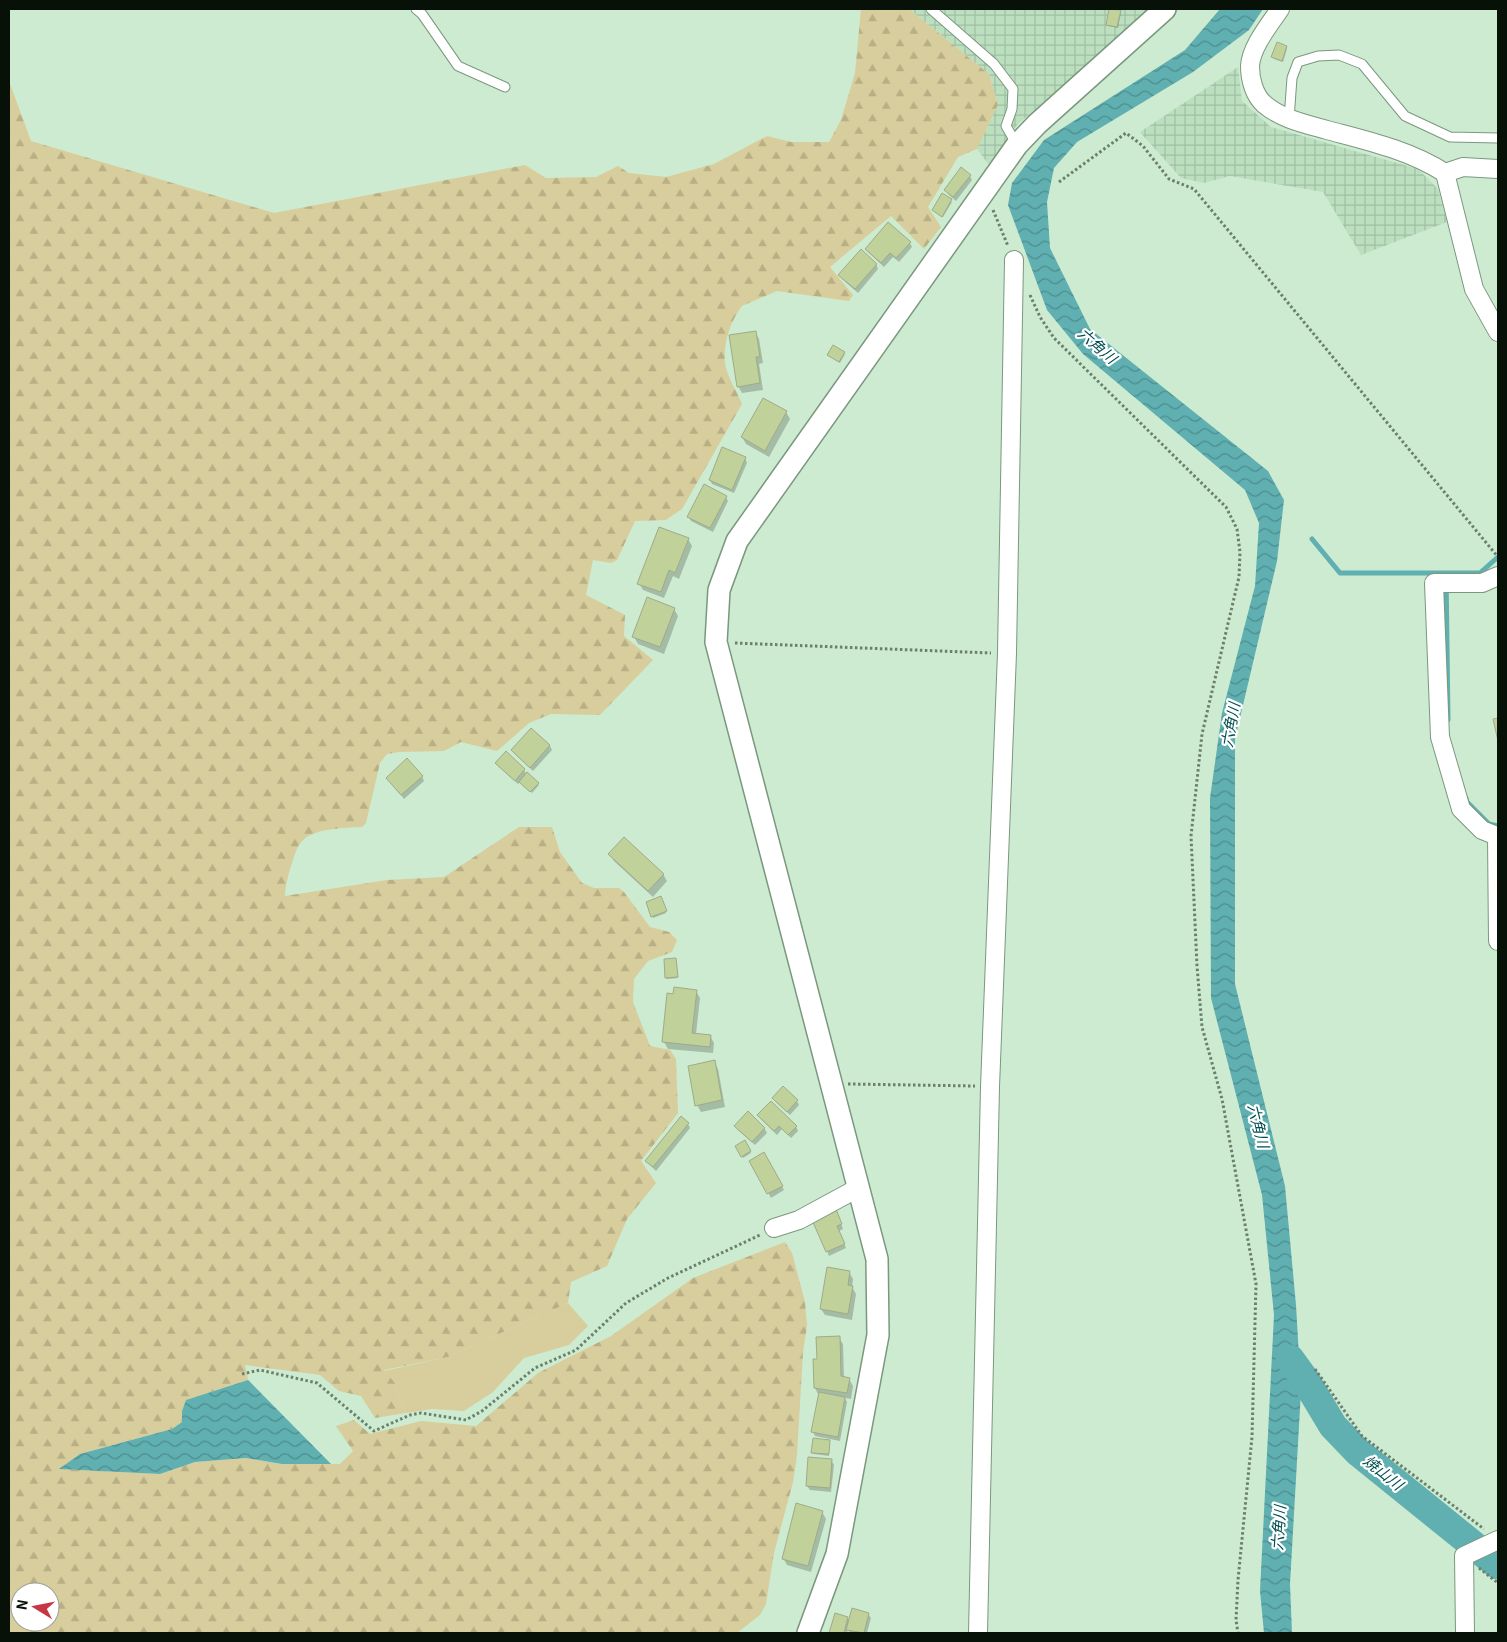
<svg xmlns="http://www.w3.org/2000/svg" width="1507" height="1642" font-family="Georgia,'Noto Sans JP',serif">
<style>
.industrial{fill:url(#industrial-grid)}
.green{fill:#d8cd9c}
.forest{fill:url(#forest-firs);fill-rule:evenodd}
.water{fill:url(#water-waves)}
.shadow{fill:#0003}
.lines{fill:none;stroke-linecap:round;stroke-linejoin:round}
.stream{stroke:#60afb1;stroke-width:5}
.river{stroke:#60afb1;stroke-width:29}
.building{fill:#c0d299;stroke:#9faa89}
.service-casing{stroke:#7b987e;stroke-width:11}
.minor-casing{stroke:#7b987e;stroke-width:20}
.tertiary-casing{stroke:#7b987e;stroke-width:24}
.path{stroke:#6b7f6d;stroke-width:3;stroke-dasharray:2.5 2.5;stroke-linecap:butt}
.service{stroke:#fff;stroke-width:9}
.minor{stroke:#fff;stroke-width:18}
.tertiary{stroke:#fff;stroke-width:21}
.labels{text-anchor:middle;stroke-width:4.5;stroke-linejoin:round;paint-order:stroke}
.water-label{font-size:15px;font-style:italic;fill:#014d4f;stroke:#fff}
</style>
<defs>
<pattern id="industrial-grid" width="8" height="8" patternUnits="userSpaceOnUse" patternTransform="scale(1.25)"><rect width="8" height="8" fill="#bce0bf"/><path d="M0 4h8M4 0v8" fill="none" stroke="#a0bfa3"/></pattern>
<pattern id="forest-firs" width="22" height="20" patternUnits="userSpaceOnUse" patternTransform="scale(1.25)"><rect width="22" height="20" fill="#d8cd9c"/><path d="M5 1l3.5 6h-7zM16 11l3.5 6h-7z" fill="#b8af85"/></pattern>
<pattern id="water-waves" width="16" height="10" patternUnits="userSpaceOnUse" patternTransform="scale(1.25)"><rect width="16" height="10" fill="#60afb1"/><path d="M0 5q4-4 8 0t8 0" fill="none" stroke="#4d8d8e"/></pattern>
</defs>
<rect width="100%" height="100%" fill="#cdebd0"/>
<path class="industrial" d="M 909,9 L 1151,9 L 1017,125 L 989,165 L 977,149 L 998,105 L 989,74 Z
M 1238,67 L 1242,101 L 1271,127 L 1418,169 L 1438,189 L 1447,222 L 1361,255 L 1323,192 L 1230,176 L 1204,183 L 1181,178 L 1140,132 Z"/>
<path class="green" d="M 568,1303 L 588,1326 L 569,1345 L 524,1358 L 493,1392 L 464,1411 L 432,1409 L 406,1413 L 395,1383 L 384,1371 L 448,1357 Z"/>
<path class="forest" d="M 861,9 L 909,9 L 989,74 L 998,105 L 977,149 L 958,157 L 928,207 L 941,227 L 924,249 L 891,216 L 830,267 L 853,295 L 849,301 L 777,291 L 742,306 C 730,322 723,343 725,363 C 726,374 737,392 742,404 L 682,509 L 666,520 L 635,521 L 617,560 L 611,563 L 593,560 L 586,595 L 625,615 L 624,636 L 653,660 L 600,715 L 551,714 L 529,723 L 497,751 L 461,742 L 444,751 L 399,752 L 387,754 L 380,763 L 366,823 L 362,827 C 345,828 314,828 302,841 C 296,848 294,857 291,866 C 288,876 285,886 285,896 L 387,880 L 444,877 L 519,827 L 552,827 L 560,852 L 582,883 L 594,888 L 619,888 L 624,892 L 650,927 L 669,932 L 677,940 L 672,952 L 648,961 L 634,979 L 633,1002 L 650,1046 L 670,1050 L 676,1059 L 678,1113 L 641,1161 L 656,1183 L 627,1219 L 607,1266 L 571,1282 L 568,1303 L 448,1357 L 384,1370 L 395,1383 L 406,1413 L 375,1418 L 361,1396 L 339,1391 L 320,1375 L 245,1365 L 248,1380 L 186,1400 L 182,1411 L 182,1422 L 172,1429 L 80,1454 L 60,1469 L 160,1474 L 195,1462 L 246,1458 L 282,1464 L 340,1464 L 353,1451 L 336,1426 L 354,1420 L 370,1434 L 421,1421 L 476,1426 L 538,1373 L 611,1336 L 693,1278 L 785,1242 L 792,1253 L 805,1302 L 807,1326 L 803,1352 L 797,1455 L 793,1482 L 774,1553 L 766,1604 L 760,1615 L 737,1633 L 9,1633 L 9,81 L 31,141 L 274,213 L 525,165 L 546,178 L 596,177 L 618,166 L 629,173 L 666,177 L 714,164 L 767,136 L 791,142 L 829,142 L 841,120 L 855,73 ZM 20,1592 L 50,1592 L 50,1622 L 20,1622 Z"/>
<path class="water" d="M 1220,9 L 1263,9 L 1249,30 L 1193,72 L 1077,142 L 1054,168 L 1047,202 L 1050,248 L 1090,329 L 1268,471 L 1284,500 L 1277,561 L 1235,739 L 1235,984 L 1285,1186 L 1296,1305 L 1301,1391 L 1290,1584 L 1292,1633 L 1264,1633 L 1260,1591 L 1274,1315 L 1262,1195 L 1211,998 L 1210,798 L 1222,713 L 1255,586 L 1259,523 L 1245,490 L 1083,354 L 1047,310 L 1008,205 L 1012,183 L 1044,140 L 1185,50 Z
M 248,1380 L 331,1464 L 282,1464 L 246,1458 L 195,1462 L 160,1474 L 59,1469 L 80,1454 L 172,1429 L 182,1422 L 182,1411 L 186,1400 Z"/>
<path class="shadow" d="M 1120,11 L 1121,13 L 1118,28 L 1108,26 L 1107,24 Z
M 1286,47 L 1287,49 L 1283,62 L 1274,59 L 1273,57 Z
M 970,176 L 972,180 L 956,201 L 948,194 L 946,190 Z
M 943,195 L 952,202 L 943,217 L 933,210 Z
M 910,243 L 912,247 L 899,262 L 893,257 L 884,267 L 869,253 L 867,249 Z
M 876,264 L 878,269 L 858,293 L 842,279 L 840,275 Z
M 755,332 L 759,339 L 763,363 L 759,364 L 763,390 L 742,393 L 738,386 Z
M 844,353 L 845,354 L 840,363 L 828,355 Z
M 764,399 L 786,412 L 790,419 L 769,457 L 746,444 L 742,437 Z
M 745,458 L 747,463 L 734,493 L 712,484 L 710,480 Z
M 726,497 L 728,501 L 713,532 L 691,521 L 689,517 Z
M 688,539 L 692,546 L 679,579 L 673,576 L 664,598 L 643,590 L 639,583 Z
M 674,609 L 678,616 L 664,654 L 638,644 L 634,637 Z
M 531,729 L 550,746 L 552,750 L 533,771 L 515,754 L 512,750 Z
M 506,753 L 524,770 L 527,775 L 528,774 L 539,785 L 532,793 L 520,782 L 518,784 L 499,767 L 497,763 Z
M 422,776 L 424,781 L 404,799 L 387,778 Z
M 610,854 L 663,874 L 667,881 L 653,897 L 614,861 Z
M 662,900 L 666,913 L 653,918 L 652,916 Z
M 676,959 L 678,978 L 667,979 L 666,978 Z
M 696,991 L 700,998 L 696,1034 L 710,1036 L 714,1043 L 713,1053 L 668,1049 L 664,1042 L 674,995 Z
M 714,1062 L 718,1069 L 725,1107 L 701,1112 L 697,1105 Z
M 774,1098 L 797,1101 L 799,1105 L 790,1115 L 776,1102 Z
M 759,1115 L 796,1126 L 798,1131 L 791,1138 L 782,1129 L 777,1135 L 762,1120 Z
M 688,1124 L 690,1128 L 656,1171 L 646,1161 Z
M 736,1126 L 764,1128 L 767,1133 L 755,1145 L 738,1130 Z
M 745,1142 L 751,1153 L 743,1158 L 736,1146 Z
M 764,1154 L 784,1190 L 771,1198 L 751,1161 Z
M 838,1215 L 843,1229 L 839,1231 L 846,1248 L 829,1256 L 827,1251 Z
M 849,1272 L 853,1279 L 852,1287 L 856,1294 L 852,1320 L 825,1315 L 821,1309 Z
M 839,1338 L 843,1344 L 844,1378 L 849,1379 L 853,1386 L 851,1399 L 845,1398 L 847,1402 L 840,1441 L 815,1436 L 813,1432 L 819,1396 L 815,1388 L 818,1361 Z
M 829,1441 L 829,1456 L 814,1454 L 813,1453 Z
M 831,1460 L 834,1465 L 831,1492 L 810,1490 L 807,1486 Z
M 822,1512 L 826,1519 L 811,1572 L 787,1565 L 783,1558 Z
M 868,1614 L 871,1618 L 867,1633 L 850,1633 L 848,1630 L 847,1633 L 830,1633 L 835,1615 L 847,1618 L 850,1622 Z"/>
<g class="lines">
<path class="stream" d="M 1312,539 L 1340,573 L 1480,573 L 1498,557
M 1446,573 L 1448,720
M 1466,798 L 1467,802 L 1489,824 L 1498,826"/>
<path class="river" d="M 1290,1359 L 1306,1381 L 1333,1426 L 1358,1452 L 1498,1565"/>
</g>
<path class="building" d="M 1109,9 L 1121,10 L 1117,27 L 1106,25 Z
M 1277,42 L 1287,46 L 1282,61 L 1271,57 Z
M 961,167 L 971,175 L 953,197 L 944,190 Z
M 942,193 L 952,199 L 942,217 L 932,210 Z
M 888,222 L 911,242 L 896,258 L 890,253 L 881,263 L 865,249 Z
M 861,249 L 877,264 L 855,289 L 838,275 Z
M 756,331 L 760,357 L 756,357 L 760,383 L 737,387 L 729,335 Z
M 833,345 L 845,352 L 839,362 L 827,355 Z
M 763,398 L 787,411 L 765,451 L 741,437 Z
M 722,447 L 746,457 L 732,490 L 709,480 Z
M 704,484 L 727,496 L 710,528 L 687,517 Z
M 659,527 L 689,538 L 675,573 L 669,570 L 661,592 L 637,584 Z
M 647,597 L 675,608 L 660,647 L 632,637 Z
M 1498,718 L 1498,741 L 1493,719 Z
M 531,728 L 550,745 L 530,768 L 511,750 Z
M 506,751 L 525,769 L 515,781 L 495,763 Z
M 407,758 L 423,776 L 401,795 L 386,778 Z
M 527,772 L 539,783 L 530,792 L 519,782 Z
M 624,837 L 664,874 L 648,891 L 608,854 Z
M 661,896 L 667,911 L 651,917 L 646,902 Z
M 676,958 L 678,977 L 665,978 L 664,959 Z
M 674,987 L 697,990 L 692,1033 L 711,1035 L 710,1047 L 662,1042 L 667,993 L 673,994 Z
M 715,1060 L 722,1100 L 695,1106 L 688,1066 Z
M 783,1086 L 798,1100 L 787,1112 L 772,1098 Z
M 771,1101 L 797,1126 L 788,1135 L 779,1126 L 774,1131 L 757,1115 Z
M 748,1111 L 765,1128 L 752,1142 L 734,1126 Z
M 681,1116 L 689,1123 L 653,1167 L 645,1161 Z
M 745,1140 L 751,1151 L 741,1157 L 735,1146 Z
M 764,1152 L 783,1186 L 767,1194 L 749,1161 Z
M 836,1209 L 842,1224 L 837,1226 L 845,1244 L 826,1252 L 812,1220 Z
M 827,1267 L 850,1271 L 848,1285 L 853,1286 L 848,1314 L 820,1309 Z
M 840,1336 L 841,1376 L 850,1378 L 847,1393 L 814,1388 L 813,1359 L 817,1359 L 816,1337 Z
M 819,1392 L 845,1397 L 838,1437 L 811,1432 Z
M 813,1438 L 830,1440 L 829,1454 L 811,1453 Z
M 808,1457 L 832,1459 L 830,1488 L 806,1486 Z
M 796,1503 L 823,1511 L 808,1566 L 782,1559 Z
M 852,1608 L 869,1613 L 864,1633 L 846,1630 Z
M 835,1613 L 848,1617 L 844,1633 L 829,1633 Z"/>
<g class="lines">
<defs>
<path id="service" d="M 416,9 L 422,14 L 458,66 L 505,87
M 931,9 L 994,64 L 1013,89 L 1012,109 L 1006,126 L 1017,145
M 1289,119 L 1292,78 L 1298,62 L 1318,56 L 1339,55 L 1362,64 L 1405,116 L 1450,137 L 1498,138"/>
<path id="minor" d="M 1280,9 C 1270,24 1251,47 1250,66 C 1250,79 1254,95 1264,104 C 1281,119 1306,124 1327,130 C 1368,141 1409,150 1445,173 L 1474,289 L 1498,332
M 1445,173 L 1463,167 L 1498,169
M 1498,576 L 1482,583 L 1434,583 L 1440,737 L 1461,809 L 1482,830 L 1497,836 L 1498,941
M 774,1228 L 799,1220 L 858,1188
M 978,1633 L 990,1087 L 1007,653 L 1014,260
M 1465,1633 L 1464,1556 L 1498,1540"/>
<path id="tertiary" d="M 808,1633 L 837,1554 L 878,1335 L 877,1259 L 716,642 L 719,590 L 737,541 L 1017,145 L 1037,124 L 1165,9"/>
</defs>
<use href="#service" class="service-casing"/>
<use href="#minor" class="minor-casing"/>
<use href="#tertiary" class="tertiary-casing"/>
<path class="path" d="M 1059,182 L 1126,133 L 1143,146 L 1169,179 L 1194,189 L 1498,557
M 993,210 L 1008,246
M 1030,295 L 1040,317 L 1054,338 L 1226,507 L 1237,529 L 1240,552 L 1239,577 L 1202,734 L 1191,836 L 1197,966 L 1202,1027 L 1222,1099 L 1256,1284 L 1252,1437 L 1238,1580 L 1236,1620 L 1238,1633
M 735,643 L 991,653
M 848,1084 L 975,1086
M 1315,1369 L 1362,1436 L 1484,1529
M 242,1374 L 260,1370 L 317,1383 L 374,1431 L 410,1415 L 421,1413 L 466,1420 L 482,1411 L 535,1368 L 576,1350 L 626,1303 L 668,1278 L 760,1235
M 1479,1568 L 1498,1583"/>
<use href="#service" class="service"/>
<use href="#minor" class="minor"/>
<use href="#tertiary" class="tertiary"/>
</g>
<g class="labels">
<g class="water-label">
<text transform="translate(1097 346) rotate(41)" y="5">六角川</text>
<text transform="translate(1231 725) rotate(-80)" y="5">六角川</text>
<text transform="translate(1258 1126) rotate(76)" y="5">六角川</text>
<text transform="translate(1383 1473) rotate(39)" y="5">焼山川</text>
<text transform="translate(1279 1528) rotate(-86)" y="5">六角川</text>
</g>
</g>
<rect width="1507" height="1642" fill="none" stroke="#071108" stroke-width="20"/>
<g transform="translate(35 1607) rotate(280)"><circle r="24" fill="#ffffff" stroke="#9ca09c"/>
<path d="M0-4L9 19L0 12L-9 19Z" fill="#c73743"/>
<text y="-8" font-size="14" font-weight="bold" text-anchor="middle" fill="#071108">N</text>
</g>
</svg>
